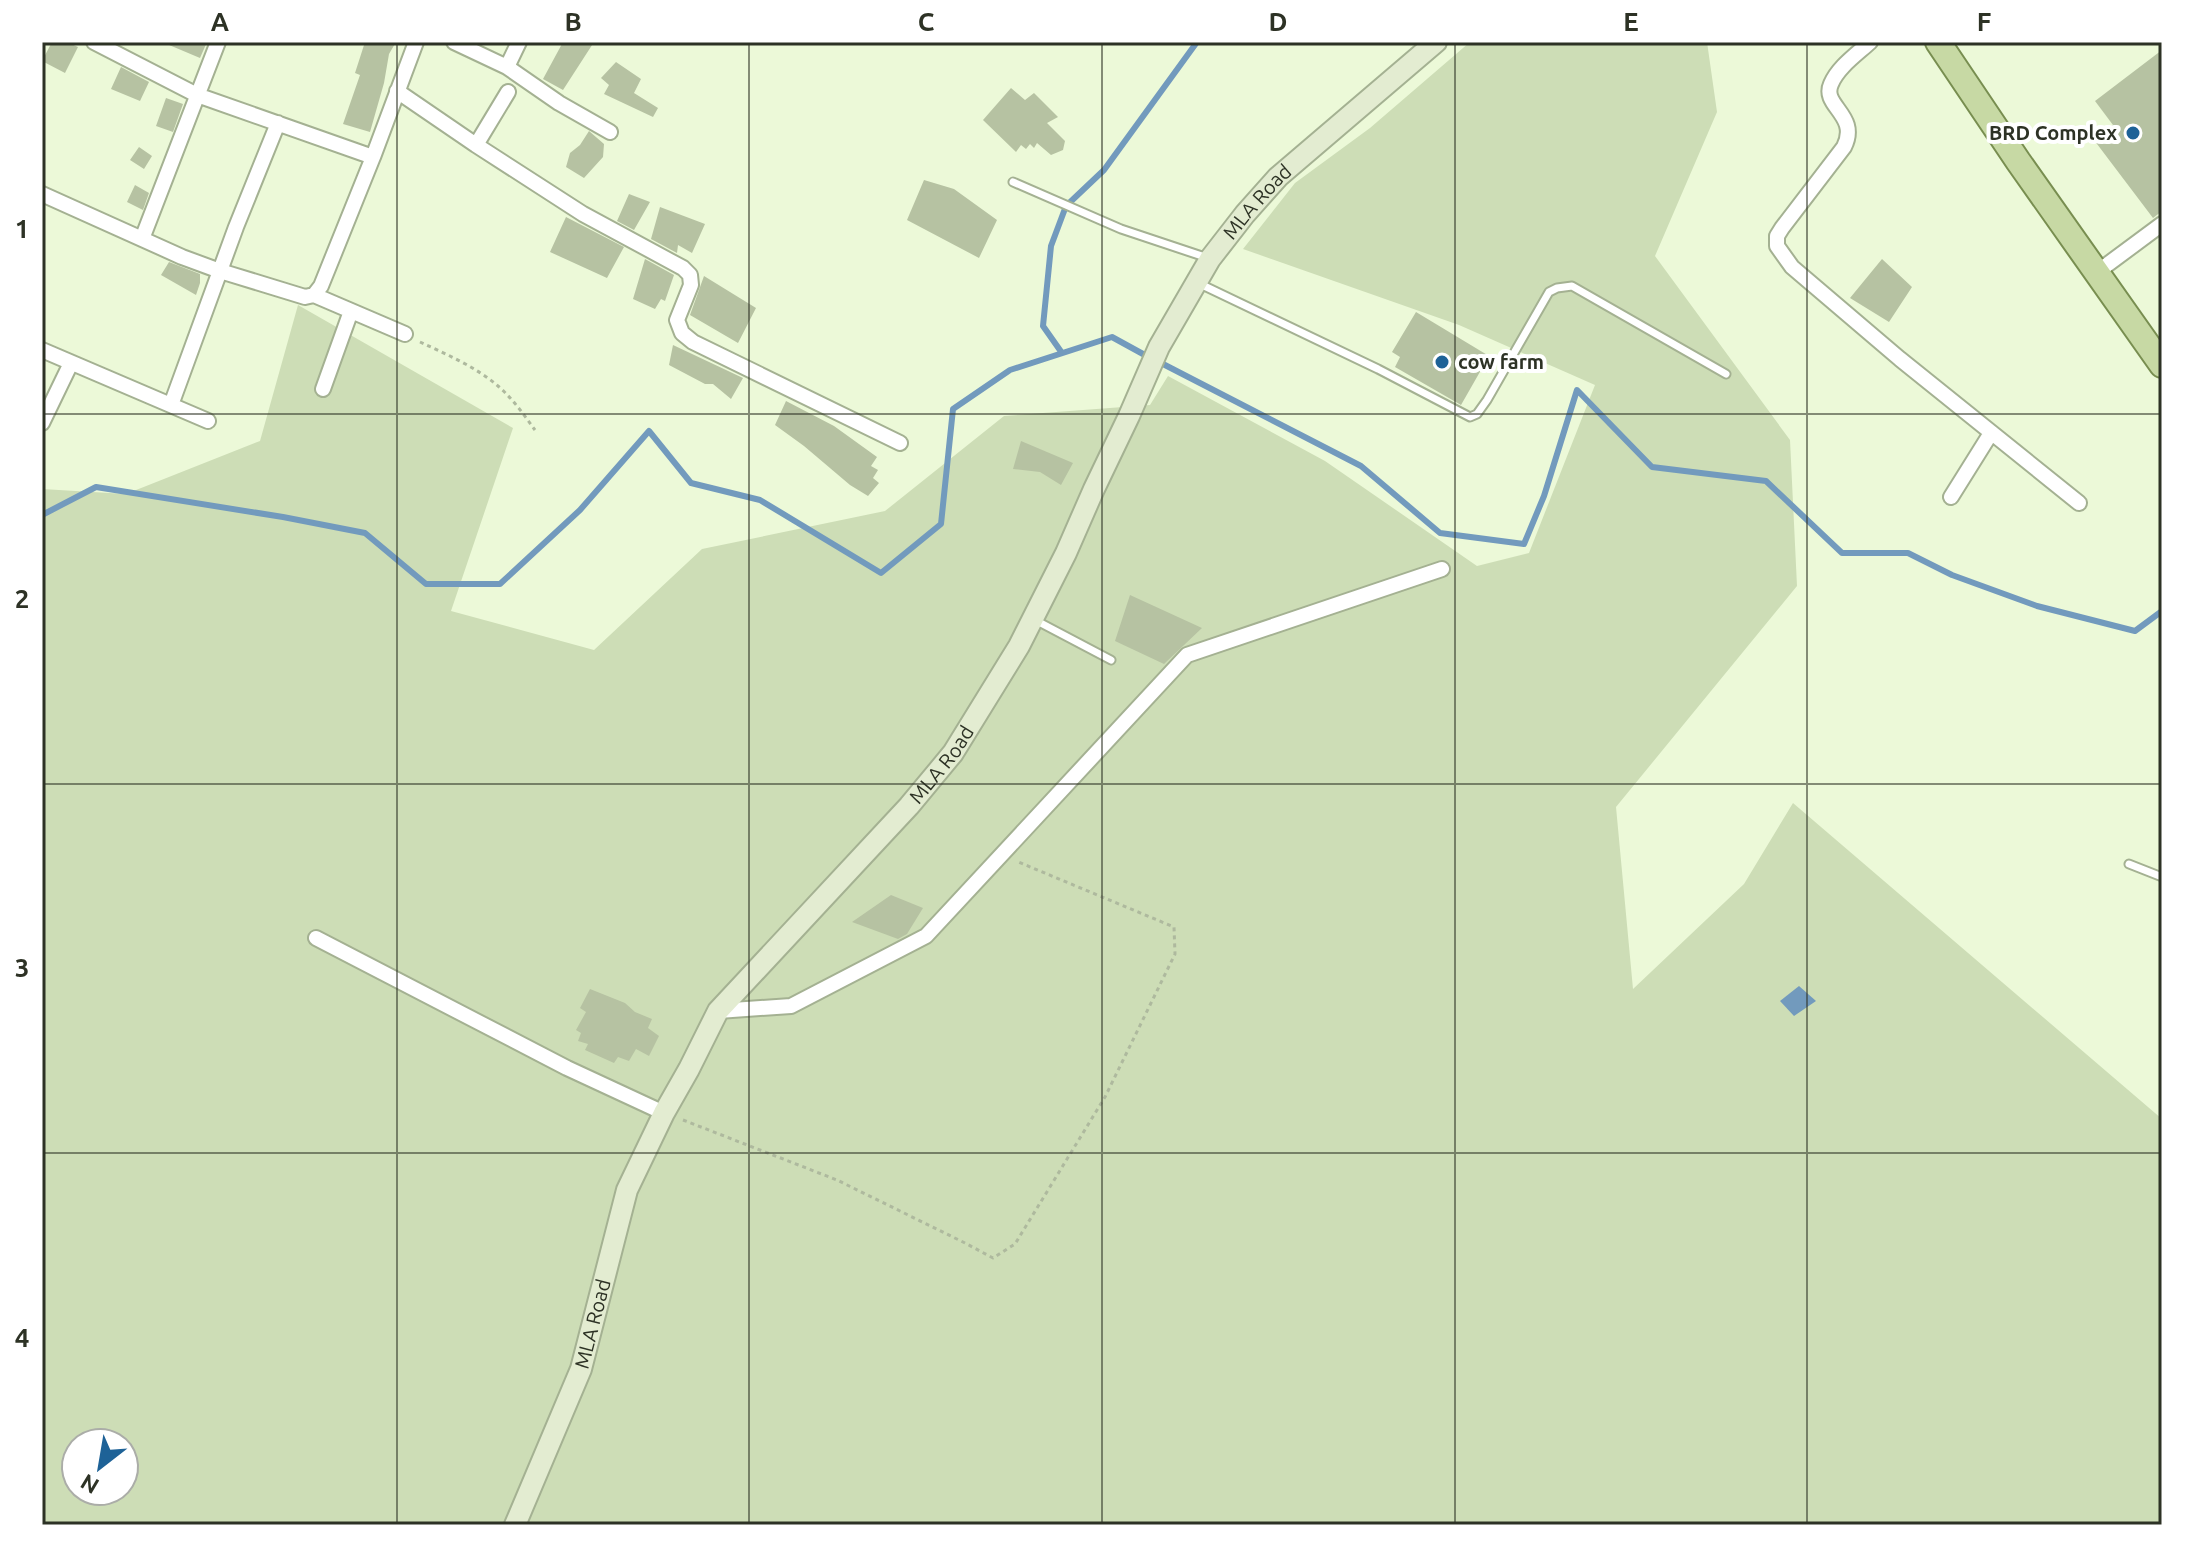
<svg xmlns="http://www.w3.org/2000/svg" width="2204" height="1567" font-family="Ubuntu,sans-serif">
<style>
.green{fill:#cdddb6;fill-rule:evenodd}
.water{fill:#729abd}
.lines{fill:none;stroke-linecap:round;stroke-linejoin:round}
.stream{stroke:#729abd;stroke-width:6}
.building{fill:#b6c2a2}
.lane-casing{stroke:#a4b192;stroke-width:11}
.street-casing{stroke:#a4b192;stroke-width:18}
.secondary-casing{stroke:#a4b192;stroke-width:24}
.primary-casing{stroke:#788e50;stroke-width:28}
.path{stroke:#aeb99e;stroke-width:3;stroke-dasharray:4 4;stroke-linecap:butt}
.lane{stroke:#fff;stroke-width:7}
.street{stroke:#fff;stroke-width:14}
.secondary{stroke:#e3ecd1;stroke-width:20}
.primary{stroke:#c7d9a4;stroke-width:24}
.grid{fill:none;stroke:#2d3225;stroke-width:2;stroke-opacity:0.55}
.poi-dot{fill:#1e6297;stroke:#fff;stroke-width:3}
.labels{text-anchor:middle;stroke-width:8;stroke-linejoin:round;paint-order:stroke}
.poi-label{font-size:20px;font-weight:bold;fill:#2d3225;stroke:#fff;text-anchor:end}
.street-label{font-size:20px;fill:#2d3225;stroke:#fff}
.neatline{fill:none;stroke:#2d3225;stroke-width:3}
.grid-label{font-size:26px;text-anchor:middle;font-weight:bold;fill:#2d3225}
</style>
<rect width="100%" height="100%" fill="#ecf9d8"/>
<path class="green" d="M 1470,42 L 1707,42 L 1717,112 L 1655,256 L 1790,440 L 1797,586 L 1616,807 L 1633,989 L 1744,884 L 1793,803 L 2162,1119 L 2162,1525 L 42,1525 L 42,489 L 126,494 L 260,441 L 298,305 L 513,428 L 451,611 L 594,650 L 702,549 L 885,511 L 1004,416 L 1150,405 L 1168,376 L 1325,461 L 1477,566 L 1529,553 L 1595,385 L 1459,325 L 1243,249 L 1295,183 L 1370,128 ZM 76,1443 L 124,1443 L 124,1491 L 76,1491 Z"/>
<path class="water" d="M 1799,986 L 1816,1001 L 1794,1016 L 1780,1001 Z"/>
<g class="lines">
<path class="stream" d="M 1062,353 L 1043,326 L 1051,246 L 1066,206 L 1104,170 L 1197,42
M 1163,364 L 1361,466 L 1440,533 L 1524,544 L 1544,496 L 1577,390 L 1652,467 L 1766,481 L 1842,553 L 1908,553 L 1952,575 L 2037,606 L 2135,631 L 2162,611
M 42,515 L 96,487 L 283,517 L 365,533 L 426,584 L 500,584 L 580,510 L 649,431 L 691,483 L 760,500 L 881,573 L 941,524 L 953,409 L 1010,370 L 1112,337 L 1143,354"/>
</g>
<path class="building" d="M 52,42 L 67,42 L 78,47 L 65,73 L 42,61 Z
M 162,42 L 207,42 L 200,58 Z
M 365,42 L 396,42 L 389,54 L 384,83 L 370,132 L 343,124 L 360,75 L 355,73 Z
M 563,42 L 594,42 L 563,90 L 543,79 Z
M 2162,50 L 2162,211 L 2153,218 L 2094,140 L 2113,125 L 2095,101 Z
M 616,62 L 641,79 L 634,93 L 658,108 L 653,117 L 604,94 L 609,85 L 601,78 Z
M 121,67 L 149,82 L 140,101 L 111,89 Z
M 1011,88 L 1025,100 L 1034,93 L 1058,117 L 1047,123 L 1065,141 L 1063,150 L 1051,155 L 1037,143 L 1034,148 L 1030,144 L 1026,149 L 1021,145 L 1016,152 L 983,120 Z
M 166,98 L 183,104 L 173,132 L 156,126 Z
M 589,131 L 604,144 L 603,157 L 584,178 L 566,167 L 570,153 L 580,145 Z
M 139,147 L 152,156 L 144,169 L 130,160 Z
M 924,180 L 954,189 L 997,220 L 979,258 L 907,220 Z
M 135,185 L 149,193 L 143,210 L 127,202 Z
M 629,194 L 650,202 L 634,230 L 617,221 Z
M 660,207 L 705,224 L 692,253 L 678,245 L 677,253 L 651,239 Z
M 566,217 L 624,247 L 607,278 L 550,252 Z
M 645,259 L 674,275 L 665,301 L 661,299 L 655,309 L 633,299 Z
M 1882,259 L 1912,287 L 1889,322 L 1850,298 Z
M 169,262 L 200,274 L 200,283 L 196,295 L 161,275 Z
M 704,276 L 756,308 L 738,343 L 690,315 Z
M 1416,312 L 1489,356 L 1461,405 L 1395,367 L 1400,357 L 1392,352 Z
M 673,345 L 743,378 L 731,399 L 713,384 L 705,384 L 669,365 Z
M 786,401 L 834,426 L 877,457 L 871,466 L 878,470 L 873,478 L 879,483 L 868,496 L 850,485 L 804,446 L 775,425 Z
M 1021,441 L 1073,463 L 1061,485 L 1040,472 L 1013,469 Z
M 1130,595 L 1202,628 L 1164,664 L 1115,641 Z
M 891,895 L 923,908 L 907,934 L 898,939 L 852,922 Z
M 590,989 L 625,1003 L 635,1012 L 652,1019 L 648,1028 L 659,1036 L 649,1056 L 636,1049 L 629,1061 L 618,1057 L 614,1063 L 585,1050 L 588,1044 L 578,1041 L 581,1033 L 576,1030 L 586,1012 L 580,1008 Z"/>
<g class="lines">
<defs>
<path id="lane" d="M 1013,182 L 1121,229 L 1208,258
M 1198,283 L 1378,369 L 1470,417 L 1477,414 L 1487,400 L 1549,292 L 1557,288 L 1572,286 L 1726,374
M 1035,620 L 1111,660
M 2129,864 L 2162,877"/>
<path id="street" d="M 94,42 L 197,95 L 373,157
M 454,42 L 507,67 L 559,103 L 610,132
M 1870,42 C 1857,54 1838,67 1831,84 C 1821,106 1860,115 1844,147 L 1782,228 L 1777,236 L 1777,246 L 1792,267 L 1900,359 L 2079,503
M 507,67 L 519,42
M 397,91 L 476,145 L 583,214 L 683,268 L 690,275 L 691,285 L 677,320 L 682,333 L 693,342 L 900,443
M 476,145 L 508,92
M 42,194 L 182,257 L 220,271 L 305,297 L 314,295 L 321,286 L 373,157 L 416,42
M 142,239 L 218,42
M 2096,273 L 2162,224
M 314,295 L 405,334
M 42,350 L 208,421
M 323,389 L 351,311
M 171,405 L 236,227 L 278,123
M 42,423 L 71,363
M 1951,497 L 1991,433
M 316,938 L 567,1068 L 664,1113
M 718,1011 L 791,1006 L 926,936 L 1187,655 L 1442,569"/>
<g id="secondary">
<path id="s1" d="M 515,1525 L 581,1369 L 627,1190 L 664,1113 L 689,1069 L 718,1011 L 909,806 L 953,753 L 1019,646 L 1066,553 L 1094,489 L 1129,416 L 1159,347 L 1210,259 L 1245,214 L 1278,177 L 1436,42"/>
</g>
<path id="primary" d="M 1938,42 L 2018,161 L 2162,365"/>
</defs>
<use href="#lane" class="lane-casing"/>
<use href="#street" class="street-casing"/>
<use href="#secondary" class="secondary-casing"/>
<use href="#primary" class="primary-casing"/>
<path class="path" d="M 420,342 C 446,354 476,367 498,386 C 513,399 524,415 535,430
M 683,1120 L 837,1180 L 965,1243 L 993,1258 L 1015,1244 L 1105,1097 L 1175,954 L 1174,927 L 1016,861"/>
<use href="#lane" class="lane"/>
<use href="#street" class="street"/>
<use href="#secondary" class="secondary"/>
<use href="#primary" class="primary"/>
</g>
<path class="grid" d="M 397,42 L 397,1525M 749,42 L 749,1525M 1102,42 L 1102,1525M 1455,42 L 1455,1525M 1807,42 L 1807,1525M 42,414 L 2162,414M 42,784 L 2162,784M 42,1153 L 2162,1153"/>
<g class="poi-dot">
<circle cx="2133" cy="133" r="8"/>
<circle cx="1442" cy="362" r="8"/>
</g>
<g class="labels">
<g class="poi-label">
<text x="2117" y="140">BRD Complex</text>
<text x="1458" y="369" text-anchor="start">cow farm</text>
</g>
<g class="street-label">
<text dy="7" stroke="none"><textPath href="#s1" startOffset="1536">MLA Road</textPath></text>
<text dy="7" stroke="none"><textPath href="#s1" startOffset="888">MLA Road</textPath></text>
<text dy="7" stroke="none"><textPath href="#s1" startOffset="216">MLA Road</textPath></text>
</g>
</g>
<rect width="2204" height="1567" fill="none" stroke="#ffffff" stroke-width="88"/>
<g transform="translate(100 1467) rotate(211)"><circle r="38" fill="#ffffff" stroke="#abada8" stroke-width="2"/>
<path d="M0-6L14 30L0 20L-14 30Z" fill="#1e6297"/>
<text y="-12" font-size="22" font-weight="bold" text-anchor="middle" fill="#2d3225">N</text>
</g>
<rect x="44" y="44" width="2116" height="1479" class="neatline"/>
<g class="grid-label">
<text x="220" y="31">A</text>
<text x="573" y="31">B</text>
<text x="926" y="31">C</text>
<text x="1278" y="31">D</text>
<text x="1631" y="31">E</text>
<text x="1984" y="31">F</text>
<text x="22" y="238">1</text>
<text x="22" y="608">2</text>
<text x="22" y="977">3</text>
<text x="22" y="1347">4</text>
</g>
</svg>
